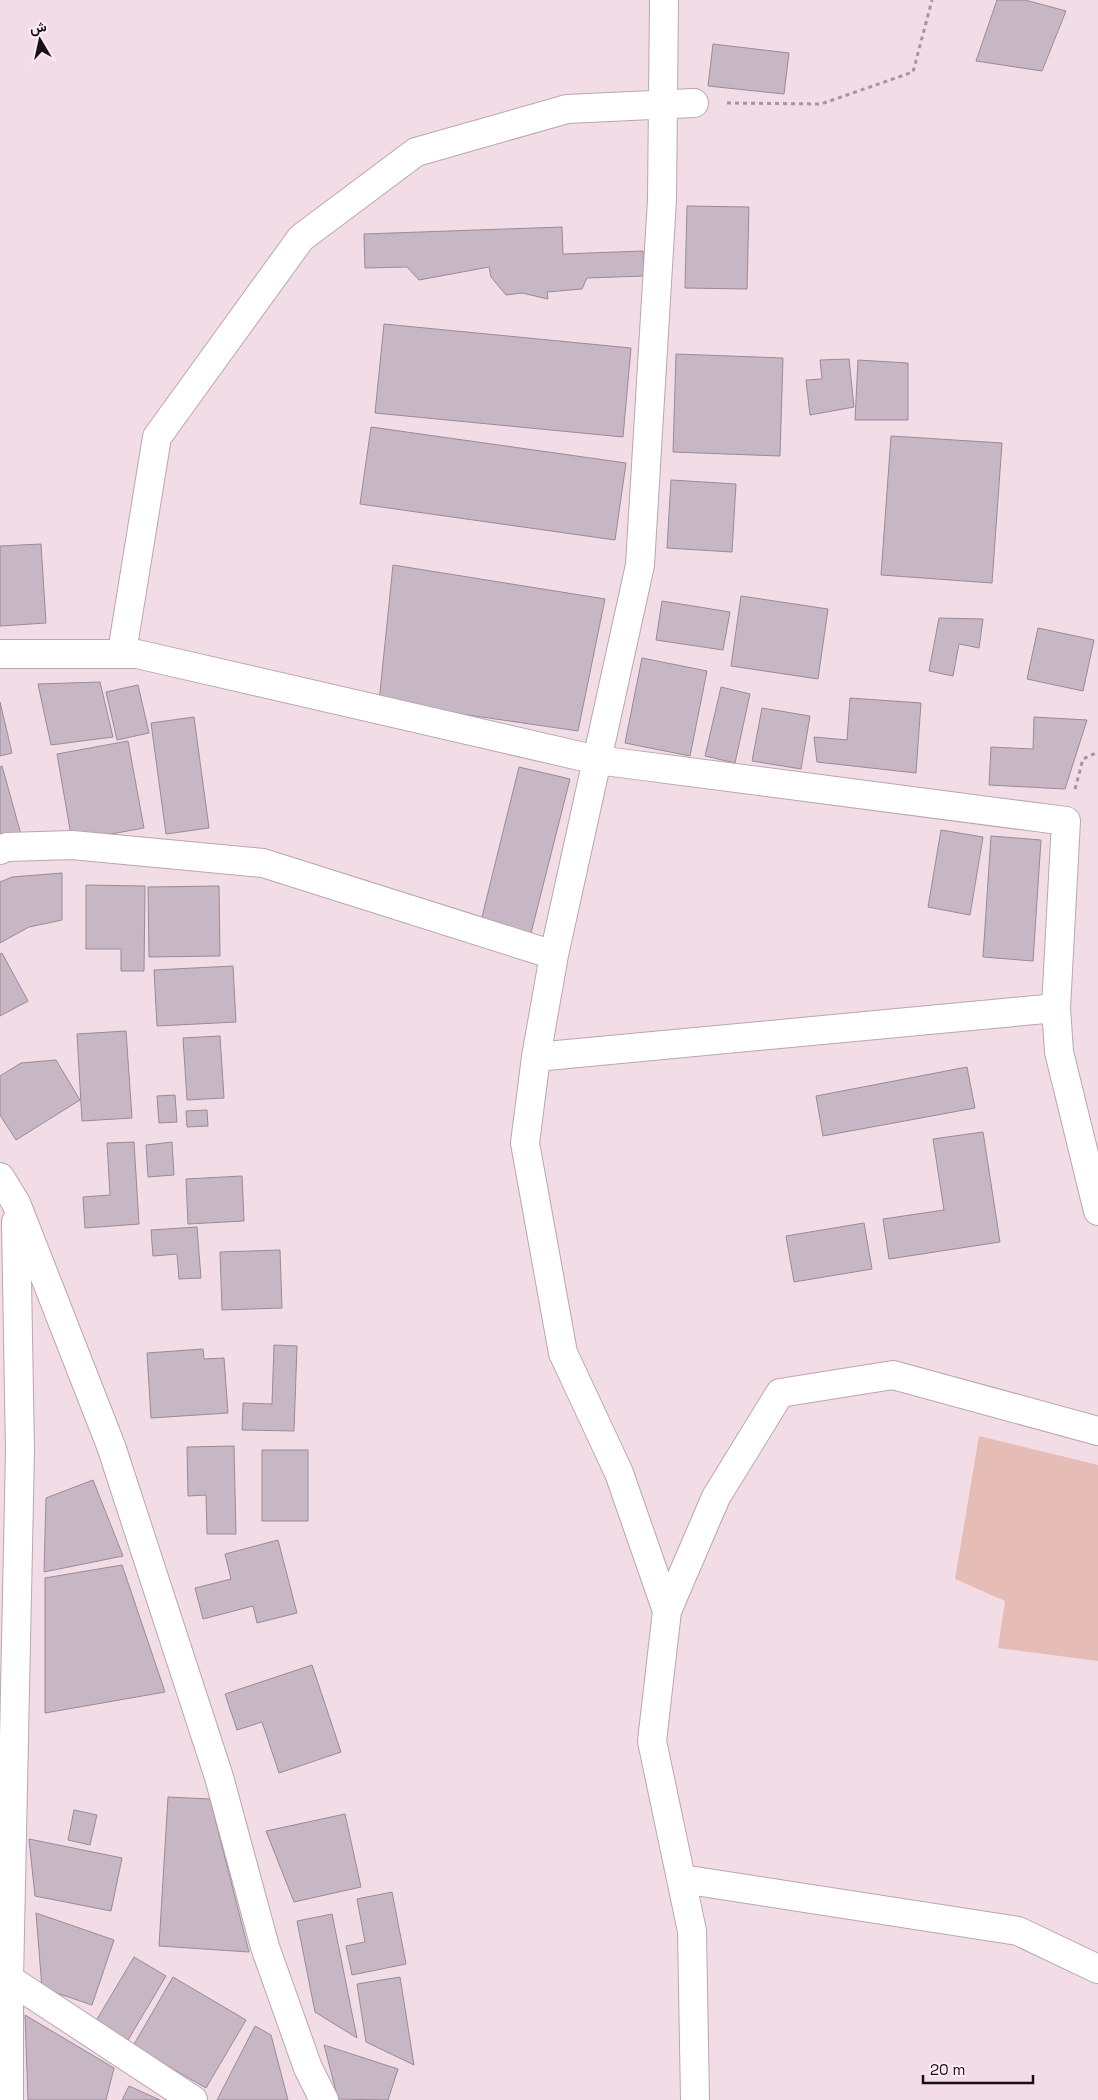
<svg xmlns="http://www.w3.org/2000/svg" width="1098" height="2100" font-family="'Space Grotesk',Vazirmatn,sans-serif">
<style>
.green{fill:#e5bcb6}
.building{fill:#c7b7c5;stroke:#9a8a97}
.lines{fill:none;stroke-linecap:round;stroke-linejoin:round}
.minor-casing{stroke:#bba6af;stroke-width:30}
.path{stroke:#a6959d;stroke-width:3;stroke-dasharray:4 4;stroke-linecap:butt}
.minor{stroke:#fff;stroke-width:28}
</style>
<rect width="100%" height="100%" fill="#f2dce6"/>
<path class="green" d="M 979,1436 L 1098,1465 L 1098,1661 L 998,1648 L 1005,1601 L 955,1579 Z"/>
<path class="building" d="M 997,0 L 1025,0 L 1066,11 L 1042,71 L 976,61 Z
M 713,44 L 789,53 L 784,94 L 708,86 Z
M 687,206 L 749,207 L 747,289 L 685,288 Z
M 562,227 L 563,254 L 643,251 L 644,276 L 587,278 L 582,289 L 547,292 L 548,299 L 522,293 L 506,295 L 491,277 L 489,267 L 419,280 L 407,267 L 365,268 L 364,234 Z
M 384,324 L 631,348 L 623,437 L 375,413 Z
M 676,354 L 783,358 L 780,456 L 673,452 Z
M 849,359 L 854,407 L 810,415 L 806,380 L 822,379 L 820,360 Z
M 858,360 L 908,363 L 908,420 L 855,420 Z
M 371,427 L 626,463 L 615,540 L 360,504 Z
M 891,436 L 1002,443 L 992,583 L 881,575 Z
M 671,480 L 736,484 L 732,552 L 667,548 Z
M 41,544 L 46,623 L 0,626 L 0,546 Z
M 393,565 L 605,599 L 578,731 L 379,702 Z
M 741,596 L 828,609 L 818,679 L 731,666 Z
M 662,601 L 730,612 L 723,650 L 656,640 Z
M 939,618 L 983,619 L 979,648 L 959,644 L 953,676 L 929,671 Z
M 1038,628 L 1094,640 L 1083,691 L 1027,679 Z
M 642,658 L 707,671 L 690,756 L 625,743 Z
M 100,682 L 113,737 L 51,745 L 38,684 Z
M 138,685 L 149,733 L 117,740 L 106,692 Z
M 721,687 L 750,694 L 735,763 L 705,756 Z
M 850,698 L 921,703 L 916,773 L 817,762 L 814,737 L 847,740 Z
M 0,702 L 12,753 L 0,756 Z
M 762,708 L 810,716 L 801,769 L 752,761 Z
M 194,717 L 209,828 L 166,834 L 151,723 Z
M 1034,717 L 1087,720 L 1065,789 L 989,785 L 991,747 L 1033,749 Z
M 128,741 L 144,828 L 72,841 L 57,754 Z
M 2,766 L 22,838 L 0,844 L 0,767 Z
M 519,767 L 570,779 L 530,937 L 480,925 Z
M 941,830 L 983,837 L 970,915 L 928,907 Z
M 991,836 L 1041,840 L 1033,961 L 983,957 Z
M 62,873 L 62,920 L 29,927 L 0,943 L 0,882 L 12,877 Z
M 86,885 L 145,886 L 144,971 L 121,971 L 121,949 L 86,949 Z
M 219,886 L 220,956 L 149,957 L 148,887 Z
M 2,953 L 28,1001 L 0,1016 L 0,954 Z
M 233,966 L 236,1022 L 157,1026 L 154,970 Z
M 126,1031 L 132,1118 L 82,1121 L 77,1034 Z
M 220,1036 L 224,1098 L 187,1100 L 183,1038 Z
M 56,1060 L 80,1100 L 16,1140 L 0,1115 L 0,1076 L 21,1063 Z
M 967,1067 L 975,1108 L 823,1136 L 816,1096 Z
M 175,1095 L 177,1122 L 159,1123 L 157,1096 Z
M 207,1110 L 208,1126 L 187,1127 L 186,1111 Z
M 983,1132 L 1000,1242 L 889,1259 L 883,1219 L 944,1210 L 933,1139 Z
M 134,1142 L 139,1224 L 85,1228 L 83,1197 L 110,1195 L 107,1143 Z
M 172,1142 L 174,1175 L 148,1177 L 146,1145 Z
M 242,1176 L 244,1221 L 188,1224 L 186,1179 Z
M 864,1223 L 872,1269 L 794,1282 L 786,1236 Z
M 197,1227 L 201,1278 L 179,1279 L 177,1254 L 153,1256 L 151,1230 Z
M 280,1250 L 282,1308 L 222,1310 L 220,1252 Z
M 274,1345 L 297,1346 L 294,1431 L 242,1430 L 243,1403 L 272,1404 Z
M 203,1349 L 204,1359 L 224,1358 L 228,1413 L 151,1418 L 147,1353 Z
M 234,1446 L 236,1534 L 207,1534 L 206,1495 L 188,1496 L 187,1447 Z
M 262,1450 L 308,1450 L 308,1521 L 262,1521 Z
M 93,1480 L 123,1556 L 44,1572 L 46,1498 Z
M 278,1540 L 297,1613 L 257,1623 L 253,1606 L 203,1619 L 195,1588 L 231,1579 L 225,1554 Z
M 122,1565 L 165,1692 L 45,1713 L 45,1578 Z
M 312,1665 L 341,1752 L 279,1773 L 262,1722 L 237,1730 L 225,1694 Z
M 168,1797 L 210,1799 L 249,1952 L 159,1946 Z
M 74,1810 L 97,1815 L 90,1845 L 68,1840 Z
M 345,1814 L 361,1887 L 294,1902 L 266,1831 Z
M 29,1839 L 122,1858 L 111,1911 L 35,1896 Z
M 392,1892 L 406,1964 L 352,1975 L 346,1946 L 365,1942 L 357,1899 Z
M 36,1913 L 114,1940 L 92,2005 L 42,1988 Z
M 332,1914 L 357,2038 L 315,2012 L 297,1921 Z
M 134,1957 L 166,1976 L 128,2040 L 96,2021 Z
M 173,1977 L 246,2020 L 206,2088 L 133,2046 Z
M 400,1977 L 414,2065 L 366,2042 L 357,1984 Z
M 25,2015 L 114,2068 L 106,2100 L 28,2100 Z
M 255,2026 L 271,2035 L 288,2100 L 217,2100 Z
M 324,2045 L 398,2069 L 388,2100 L 338,2099 Z
M 129,2086 L 160,2100 L 122,2100 Z"/>
<g class="lines">
<defs>
<path id="minor" d="M 664,0 L 662,200 L 640,565 L 554,955 L 536,1057 L 525,1143 L 563,1353 L 619,1473 L 667,1611
M 122,652 L 157,437 L 301,238 L 416,152 L 567,109 L 694,103
M 0,654 L 137,654 L 597,760 L 1066,821 L 1056,1008 L 1059,1052 L 1098,1211
M 0,850 L 7,847 L 72,845 L 263,863 L 554,955
M 536,1057 L 1056,1008
M 0,1177 L 16,1203 L 111,1446 L 219,1777 L 265,1947 L 308,2068 L 324,2100
M 682,1879 L 1018,1931 L 1098,1969
M 9,1979 L 193,2100
M 9,2100 L 9,1979 L 20,1451 L 16,1222
M 695,2100 L 692,1931 L 652,1741 L 667,1611 L 716,1497 L 780,1393 L 893,1375 L 1098,1431"/>
</defs>
<use href="#minor" class="minor-casing"/>
<path class="path" d="M 727,103 L 821,104 L 913,72 L 932,0
M 1075,789 L 1083,759 L 1098,752"/>
<use href="#minor" class="minor"/>
</g>
<g transform="translate(40 40) rotate(351)" stroke="#fdebf2" stroke-width="4" paint-order="stroke">
<path d="M0-4L9 19L0 12L-9 19Z" fill="#170f13"/>
<text y="-8" font-size="14" font-weight="bold" text-anchor="middle" fill="#170f13">ش</text>
</g>
<path d="M923 2075v8h110v-8" fill="none" stroke="#170f13" stroke-width="2.5"/>
<text x="930" y="2075" font-size="15" fill="#170f13" stroke="#fdebf2" stroke-width="4" paint-order="stroke">20 m</text>
</svg>
